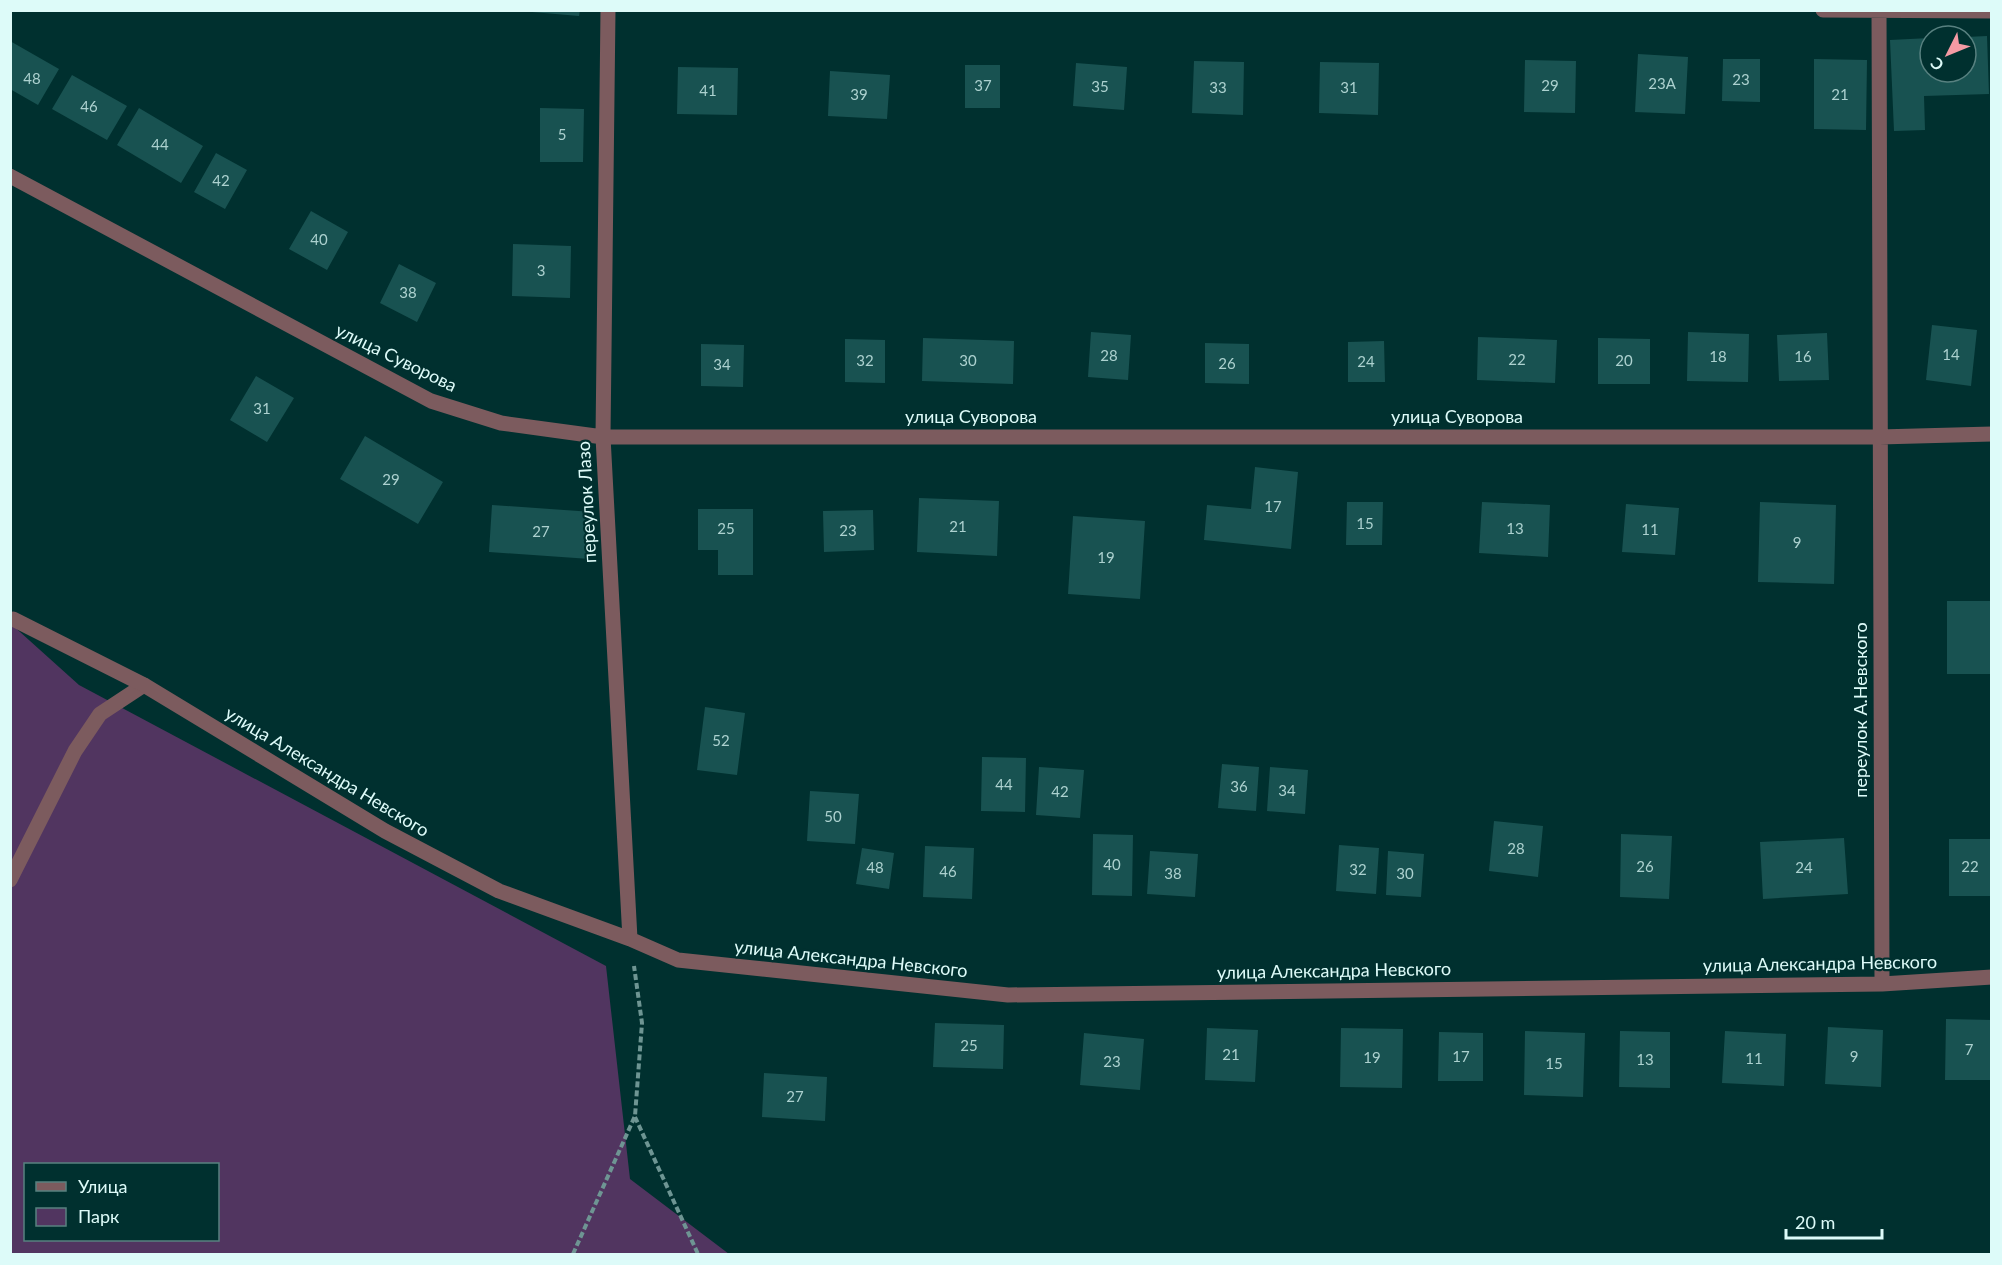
<svg xmlns="http://www.w3.org/2000/svg" width="2002" height="1265" font-family="Lato,sans-serif">
<style>
.green{fill:#513560;fill-rule:evenodd}
.building{fill:#185251}
.lines{fill:none;stroke-linecap:round;stroke-linejoin:round}
.path{stroke:#6e9593;stroke-width:4;stroke-dasharray:6 3;stroke-linecap:butt}
.lane{stroke:#7c5b5e;stroke-width:15}
.street{stroke:#7c5b5e;stroke-width:15}
.labels{text-anchor:middle;stroke-width:4.5;stroke-linejoin:round;paint-order:stroke}
.number-label{font-size:15px;fill:#acd1cf}
.street-label{font-size:18px;fill:#ddfbf9;stroke:#00302f}
</style>
<rect width="100%" height="100%" fill="#00302f"/>
<path class="green" d="M 10,623 L 79,685 L 606,966 L 630,1179 L 729,1254 L 11,1254 ZM 26,1164 L 218,1164 L 218,1240 L 26,1240 Z"/>
<path class="building" d="M 532,10 L 580,10 L 579,16 L 532,12 Z
M 1987,36 L 1989,94 L 1924,96 L 1925,130 L 1894,131 L 1890,40 L 1930,38 L 1930,72 L 1966,72 L 1966,37 Z
M 10,41 L 59,69 L 38,105 L 10,89 Z
M 1638,54 L 1688,57 L 1685,114 L 1635,112 Z
M 1723,59 L 1760,59 L 1760,102 L 1722,101 Z
M 1814,59 L 1867,60 L 1866,130 L 1814,129 Z
M 1525,60 L 1576,61 L 1575,113 L 1524,112 Z
M 1194,61 L 1244,62 L 1243,115 L 1192,113 Z
M 1320,62 L 1379,63 L 1378,115 L 1319,113 Z
M 1076,63 L 1127,67 L 1124,110 L 1073,106 Z
M 965,65 L 1000,65 L 1000,108 L 965,108 Z
M 678,67 L 738,68 L 737,115 L 677,114 Z
M 830,71 L 890,75 L 887,119 L 828,116 Z
M 72,75 L 127,106 L 107,140 L 52,109 Z
M 139,108 L 203,146 L 181,183 L 117,145 Z
M 540,108 L 584,109 L 583,162 L 540,162 Z
M 216,153 L 247,170 L 225,209 L 194,192 Z
M 311,211 L 348,232 L 327,270 L 289,249 Z
M 513,244 L 571,246 L 570,298 L 512,296 Z
M 399,264 L 436,283 L 417,322 L 380,303 Z
M 1932,325 L 1977,330 L 1971,386 L 1926,380 Z
M 1091,332 L 1131,335 L 1128,380 L 1088,377 Z
M 1688,332 L 1749,334 L 1748,382 L 1687,381 Z
M 1827,333 L 1829,380 L 1779,381 L 1777,335 Z
M 1478,337 L 1557,340 L 1555,383 L 1477,380 Z
M 923,338 L 1014,341 L 1013,384 L 922,381 Z
M 1598,338 L 1650,339 L 1650,384 L 1598,384 Z
M 845,339 L 885,340 L 885,383 L 845,382 Z
M 1384,341 L 1385,382 L 1348,382 L 1348,342 Z
M 1205,343 L 1249,344 L 1249,384 L 1205,383 Z
M 701,344 L 744,345 L 743,387 L 701,386 Z
M 256,376 L 294,398 L 267,442 L 230,420 Z
M 365,436 L 443,482 L 418,524 L 340,479 Z
M 1255,467 L 1298,472 L 1291,549 L 1204,540 L 1207,505 L 1251,509 Z
M 919,498 L 999,501 L 997,556 L 917,552 Z
M 1347,502 L 1383,502 L 1382,545 L 1346,545 Z
M 1482,502 L 1550,505 L 1548,557 L 1479,553 Z
M 1760,502 L 1836,505 L 1834,584 L 1758,582 Z
M 1626,504 L 1679,508 L 1675,555 L 1622,552 Z
M 492,505 L 593,512 L 590,559 L 489,552 Z
M 698,509 L 753,509 L 753,575 L 718,575 L 718,550 L 698,550 Z
M 873,510 L 874,550 L 824,552 L 823,511 Z
M 1073,516 L 1145,521 L 1140,599 L 1068,594 Z
M 1947,601 L 1992,601 L 1992,674 L 1947,674 Z
M 705,707 L 745,713 L 737,775 L 697,770 Z
M 982,757 L 1026,758 L 1025,812 L 981,811 Z
M 1222,764 L 1259,767 L 1256,811 L 1218,808 Z
M 1039,767 L 1084,770 L 1080,818 L 1036,815 Z
M 1270,767 L 1308,770 L 1305,814 L 1267,811 Z
M 810,791 L 859,794 L 855,844 L 807,841 Z
M 1494,821 L 1543,826 L 1538,877 L 1489,871 Z
M 1093,834 L 1133,835 L 1132,896 L 1092,895 Z
M 1621,834 L 1672,836 L 1669,899 L 1620,897 Z
M 1844,838 L 1848,894 L 1763,899 L 1760,842 Z
M 1949,839 L 1992,839 L 1992,896 L 1949,896 Z
M 1339,845 L 1379,848 L 1376,894 L 1336,891 Z
M 925,846 L 974,848 L 972,899 L 923,897 Z
M 862,848 L 894,853 L 889,889 L 856,884 Z
M 1150,851 L 1198,854 L 1195,897 L 1147,894 Z
M 1388,851 L 1424,854 L 1421,897 L 1386,895 Z
M 1946,1019 L 1992,1020 L 1992,1080 L 1945,1080 Z
M 935,1023 L 1004,1025 L 1003,1069 L 933,1067 Z
M 1828,1027 L 1883,1030 L 1881,1087 L 1825,1084 Z
M 1207,1028 L 1258,1030 L 1255,1082 L 1205,1080 Z
M 1341,1028 L 1403,1029 L 1402,1088 L 1340,1087 Z
M 1525,1031 L 1585,1033 L 1583,1097 L 1524,1095 Z
M 1620,1031 L 1670,1032 L 1670,1088 L 1619,1087 Z
M 1725,1031 L 1786,1034 L 1784,1086 L 1722,1083 Z
M 1439,1032 L 1483,1033 L 1483,1081 L 1438,1081 Z
M 1084,1033 L 1144,1039 L 1140,1090 L 1080,1085 Z
M 764,1073 L 827,1077 L 825,1121 L 762,1117 Z"/>
<g class="lines">
<path class="path" d="M 635,1117 L 698,1254
M 573,1254 L 635,1116 L 642,1023 L 634,966"/>
<path class="lane" d="M 10,880 L 75,751 L 100,714 L 144,685"/>
<path class="street" d="M 608,10 L 603,437 L 630,939 L 678,960 L 1008,995 L 1882,984 L 1992,977
M 1823,10 L 1992,11
M 1879,10 L 1882,984
M 10,176 L 431,401 L 501,423 L 603,437 L 1879,437 L 1992,434
M 13,619 L 144,685 L 385,831 L 499,891 L 630,939"/>
</g>
<g class="labels">
<g class="number-label">
<text x="32" y="84">48</text>
<text x="1741" y="85">23</text>
<text x="1662" y="89">23А</text>
<text x="983" y="91">37</text>
<text x="1550" y="91">29</text>
<text x="1100" y="92">35</text>
<text x="1218" y="93">33</text>
<text x="1349" y="93">31</text>
<text x="708" y="96">41</text>
<text x="859" y="100">39</text>
<text x="1840" y="100">21</text>
<text x="89" y="112">46</text>
<text x="562" y="140">5</text>
<text x="160" y="150">44</text>
<text x="221" y="186">42</text>
<text x="319" y="245">40</text>
<text x="541" y="276">3</text>
<text x="408" y="298">38</text>
<text x="1951" y="360">14</text>
<text x="1109" y="361">28</text>
<text x="1718" y="362">18</text>
<text x="1803" y="362">16</text>
<text x="1517" y="365">22</text>
<text x="865" y="366">32</text>
<text x="968" y="366">30</text>
<text x="1624" y="366">20</text>
<text x="1366" y="367">24</text>
<text x="1227" y="369">26</text>
<text x="722" y="370">34</text>
<text x="262" y="414">31</text>
<text x="391" y="485">29</text>
<text x="1273" y="512">17</text>
<text x="1365" y="529">15</text>
<text x="958" y="532">21</text>
<text x="726" y="534">25</text>
<text x="1515" y="534">13</text>
<text x="1650" y="535">11</text>
<text x="848" y="536">23</text>
<text x="541" y="537">27</text>
<text x="1797" y="548">9</text>
<text x="1106" y="563">19</text>
<text x="721" y="746">52</text>
<text x="1004" y="790">44</text>
<text x="1239" y="792">36</text>
<text x="1287" y="796">34</text>
<text x="1060" y="797">42</text>
<text x="833" y="822">50</text>
<text x="1516" y="854">28</text>
<text x="1112" y="870">40</text>
<text x="1645" y="872">26</text>
<text x="1970" y="872">22</text>
<text x="875" y="873">48</text>
<text x="1804" y="873">24</text>
<text x="1358" y="875">32</text>
<text x="948" y="877">46</text>
<text x="1173" y="879">38</text>
<text x="1405" y="879">30</text>
<text x="969" y="1051">25</text>
<text x="1969" y="1055">7</text>
<text x="1231" y="1060">21</text>
<text x="1461" y="1062">17</text>
<text x="1854" y="1062">9</text>
<text x="1372" y="1063">19</text>
<text x="1754" y="1064">11</text>
<text x="1645" y="1065">13</text>
<text x="1112" y="1067">23</text>
<text x="1554" y="1069">15</text>
<text x="795" y="1102">27</text>
</g>
<g class="street-label">
<text transform="translate(396 358) rotate(26)" y="6">улица Суворова</text>
<text x="971" y="423">улица Суворова</text>
<text x="1457" y="423">улица Суворова</text>
<text transform="translate(587 502) rotate(-93)" y="6">переулок Лазо</text>
<text transform="translate(1861 710) rotate(-90)" y="6">переулок А.Невского</text>
<text transform="translate(327 772) rotate(31)" y="6">улица Александра Невского</text>
<text transform="translate(851 959) rotate(6)" y="6">улица Александра Невского</text>
<text transform="translate(1820 964) rotate(-1)" y="6">улица Александра Невского</text>
<text transform="translate(1334 971) rotate(-1)" y="6">улица Александра Невского</text>
</g>
</g>
<rect width="2002" height="1265" fill="none" stroke="#ddfbf9" stroke-width="24"/>
<rect x="24" y="1163" width="195" height="78" fill="#00302f" stroke="#588180" stroke-width="1.5"/>
<rect x="36" y="1182" width="30" height="9" fill="#7c5b5e" stroke="#588180" stroke-width="1.5"/>
<text x="78" y="1193" font-size="18" fill="#ddfbf9">Улица</text>
<rect x="36" y="1208" width="30" height="18" fill="#513560" stroke="#588180" stroke-width="1.5"/>
<text x="78" y="1223" font-size="18" fill="#ddfbf9">Парк</text>
<g transform="translate(1948 54) rotate(227)"><circle r="28" fill="#00302f" stroke="#588180" stroke-width="1.5"/>
<path d="M0-4.5L10 22L0 15L-10 22Z" fill="#f49aa4"/>
<text y="-9" font-size="16" font-weight="bold" text-anchor="middle" fill="#ddfbf9">С</text>
</g>
<path d="M1786 1229v9h96v-9" fill="none" stroke="#ddfbf9" stroke-width="3"/>
<text x="1795" y="1229" font-size="18" fill="#ddfbf9" stroke="#00302f" stroke-width="4.5" paint-order="stroke">20 m</text>
</svg>
